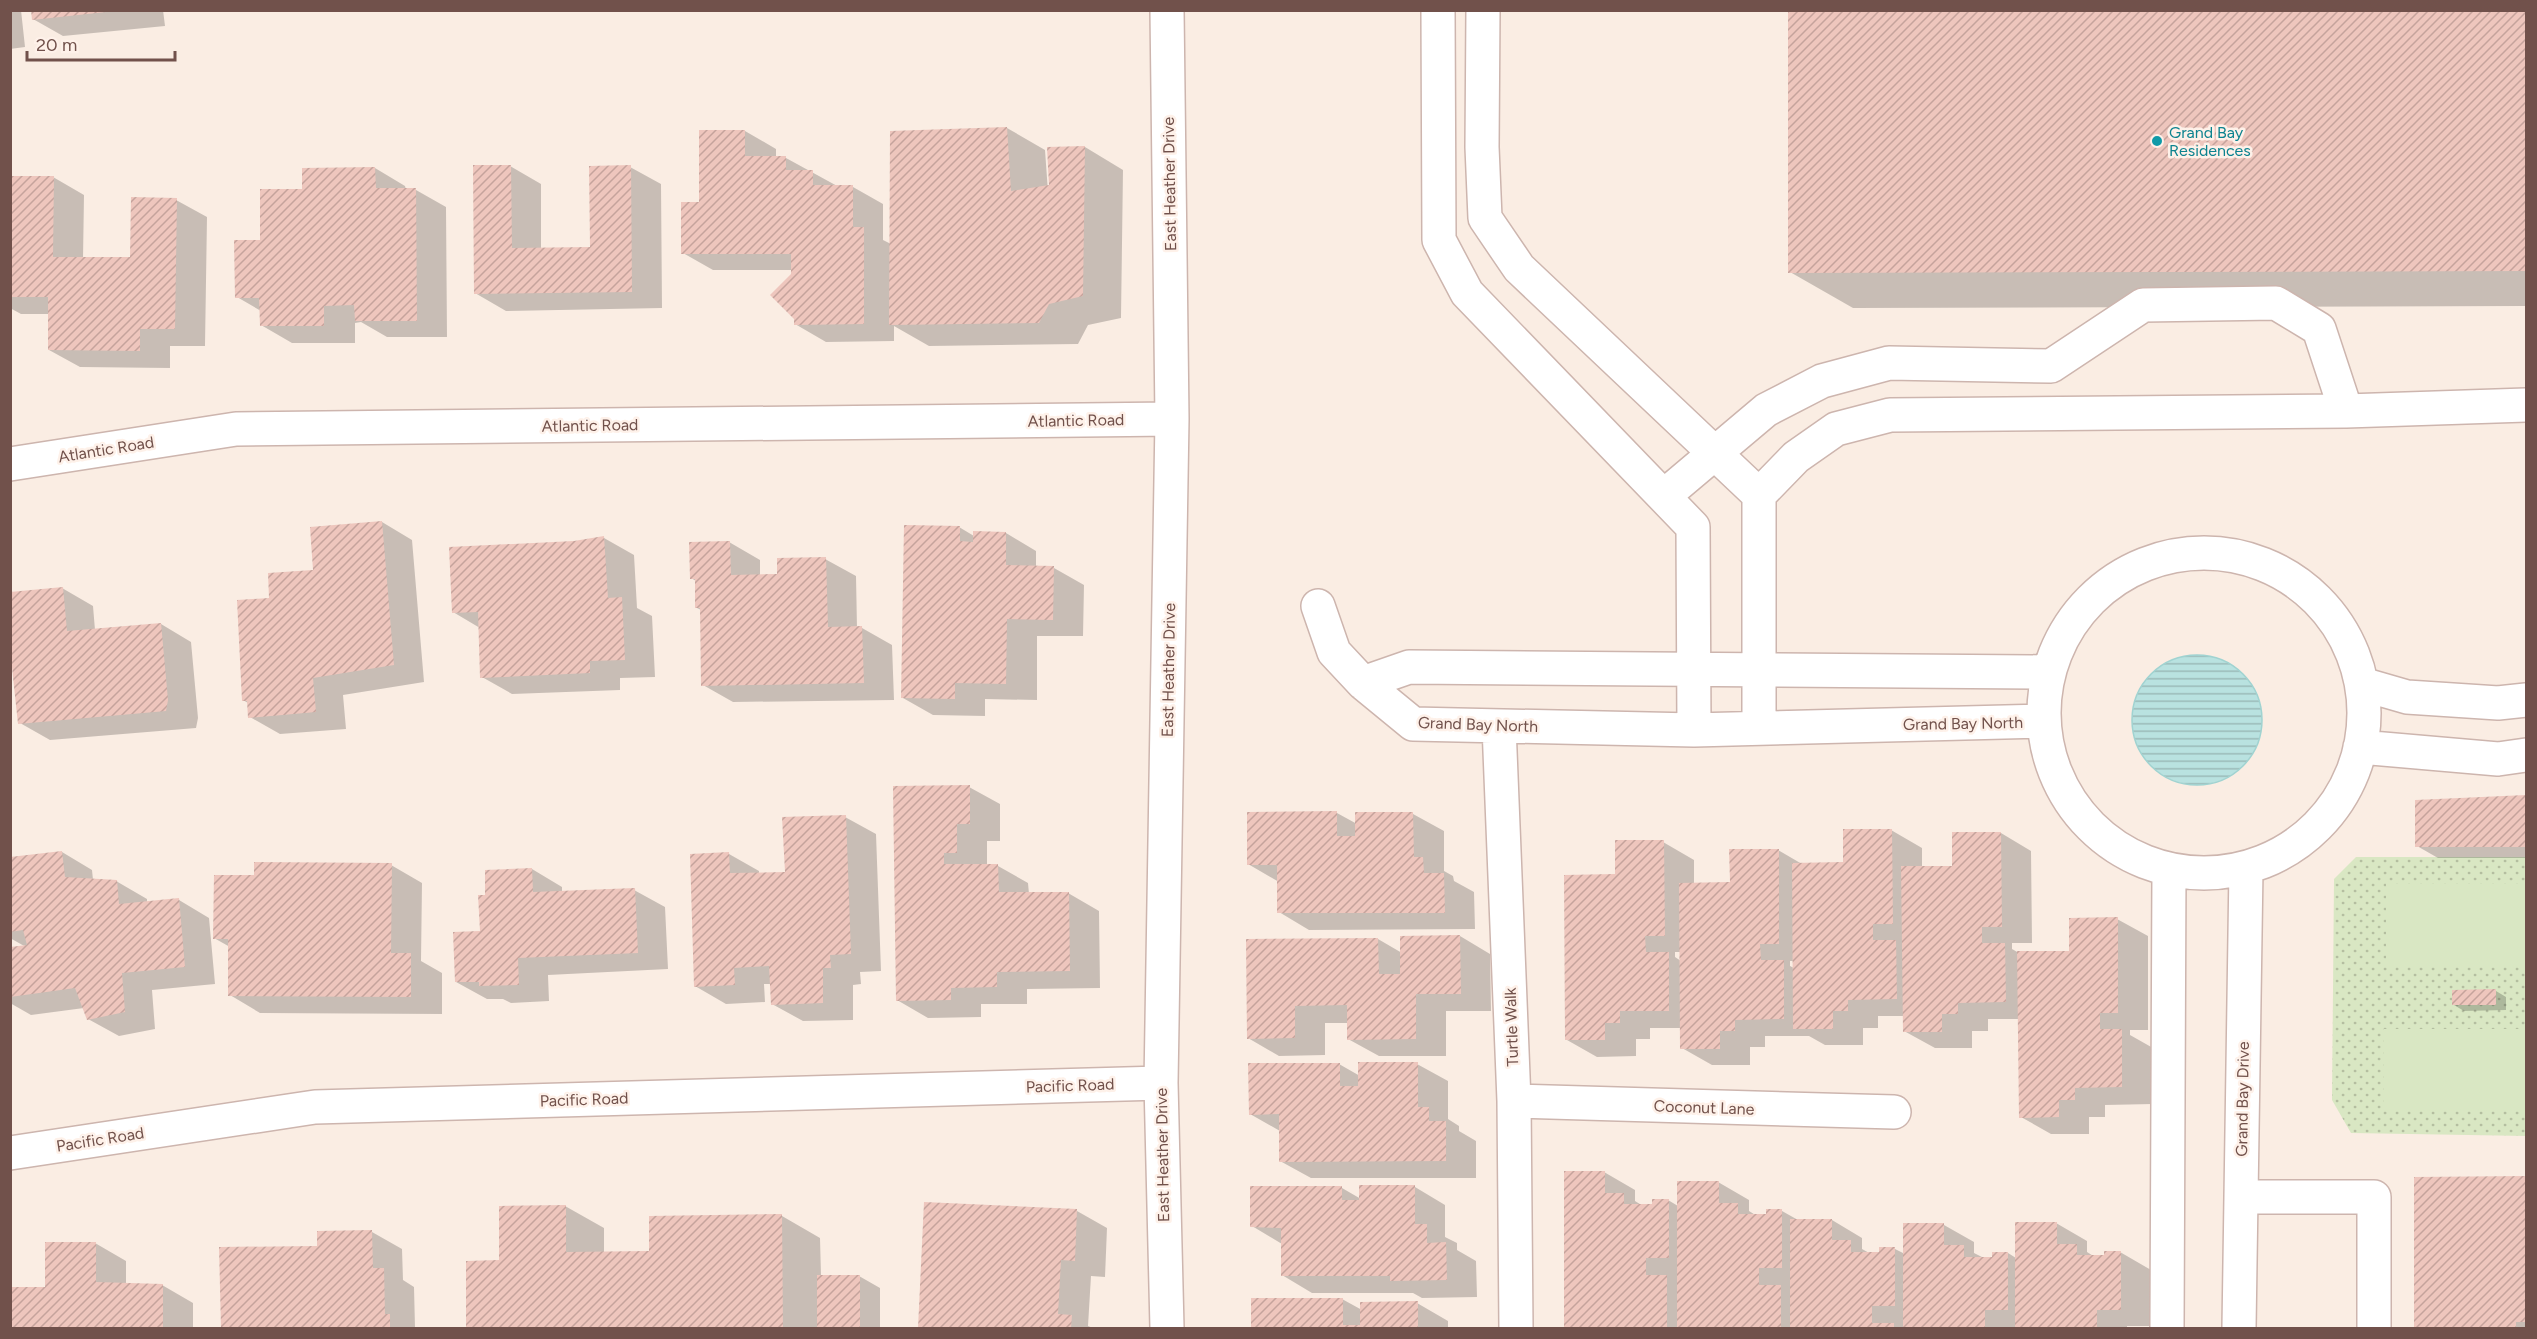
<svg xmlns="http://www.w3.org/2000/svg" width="2537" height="1339" font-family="Figtree,sans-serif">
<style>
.park{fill:url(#park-dots)}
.pitch{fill:#d9e7c3}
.water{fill:url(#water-rules);stroke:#a0d3d1;stroke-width:1.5}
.shadow{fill:#0003;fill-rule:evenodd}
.building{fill:url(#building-hatch)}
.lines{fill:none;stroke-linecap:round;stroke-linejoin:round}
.minor-casing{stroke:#cdb5ae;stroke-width:36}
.minor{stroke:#fff;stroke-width:33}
.culture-dot{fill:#0f9aa8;stroke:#fef1e9;stroke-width:2}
.labels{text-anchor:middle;stroke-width:5;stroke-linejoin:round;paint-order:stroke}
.culture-label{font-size:16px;fill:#0d838f;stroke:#fef1e9;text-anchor:start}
.street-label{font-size:16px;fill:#71514b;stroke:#fef1e9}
</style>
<defs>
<pattern id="park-dots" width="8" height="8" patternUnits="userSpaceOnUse" patternTransform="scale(1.5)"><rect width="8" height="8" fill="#d9e7c3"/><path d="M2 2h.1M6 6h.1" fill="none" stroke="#b4bea0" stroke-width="1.8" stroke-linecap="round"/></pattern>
<pattern id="water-rules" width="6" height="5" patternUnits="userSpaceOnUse" patternTransform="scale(1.5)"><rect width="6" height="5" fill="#b9e2e0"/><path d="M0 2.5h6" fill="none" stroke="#9bbab8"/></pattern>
<pattern id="building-hatch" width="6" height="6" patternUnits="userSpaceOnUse" patternTransform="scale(1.5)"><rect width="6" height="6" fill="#eec6bd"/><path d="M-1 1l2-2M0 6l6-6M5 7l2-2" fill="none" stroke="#c5a39c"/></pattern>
</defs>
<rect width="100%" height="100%" fill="#faede3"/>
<path class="park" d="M 2356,857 L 2526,857 L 2526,1136 L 2351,1133 L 2332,1100 L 2334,879 Z"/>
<path class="pitch" d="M 2386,884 L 2526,884 L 2526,966 L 2386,966 Z
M 2384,1029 L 2526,1029 L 2526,1110 L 2384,1111 Z"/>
<path class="water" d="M2132 720a65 65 0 1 1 130 0a65 65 0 1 1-130 0Z"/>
<path class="shadow" d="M 10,10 L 21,10 L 25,47 L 10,49 Z
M 32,10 L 163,10 L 165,26 L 63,36 L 33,19 Z
M 1789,10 L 2526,10 L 2526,306 L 1853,308 L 1790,272 Z
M 1007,128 L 1045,150 L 1048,192 L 1085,147 L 1123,170 L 1121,318 L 1088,325 L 1078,344 L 929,346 L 894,326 L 894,341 L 826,342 L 795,324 L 792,270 L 713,270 L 683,253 L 700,203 L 700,131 L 745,131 L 776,149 L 776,158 L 786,158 L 839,187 L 853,187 L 883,204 L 883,240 L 891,244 Z
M 510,166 L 541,184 L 541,249 L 591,249 L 630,167 L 661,184 L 662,308 L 506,311 L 475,293 Z
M 375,168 L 405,186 L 406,190 L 416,190 L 446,207 L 447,337 L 387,337 L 361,322 L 355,323 L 355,343 L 292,343 L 261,325 L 261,311 L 237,297 L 262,241 L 303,191 Z
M 10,177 L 53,177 L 84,195 L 83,259 L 131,259 L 176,200 L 207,217 L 205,346 L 170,346 L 170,368 L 80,367 L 49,350 L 49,314 L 21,314 L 10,308 Z
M 382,522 L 412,540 L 424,682 L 343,695 L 346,729 L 280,734 L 250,717 L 248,703 L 243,700 L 271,599 Z
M 959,527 L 974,536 L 974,533 L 1006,533 L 1036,551 L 1036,567 L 1054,568 L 1084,585 L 1083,636 L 1037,636 L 1037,700 L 985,699 L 985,716 L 933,715 L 903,698 Z
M 604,538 L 634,555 L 637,608 L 652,616 L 655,677 L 620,678 L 620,690 L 512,694 L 482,677 L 480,628 L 453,612 L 574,542 Z
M 729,542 L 760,560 L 760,576 L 779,576 L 825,559 L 856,576 L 857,628 L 862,628 L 892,645 L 894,700 L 733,702 L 703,685 L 701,610 L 697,608 L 696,581 L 691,578 Z
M 62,588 L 93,606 L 95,630 L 161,624 L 191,642 L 198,718 L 196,728 L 50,740 L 20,723 Z
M 969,787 L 1000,804 L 1000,841 L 987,841 L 987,866 L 998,866 L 1028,883 L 1029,894 L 1068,893 L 1099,911 L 1100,988 L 1027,989 L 1027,1004 L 981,1004 L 981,1017 L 928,1018 L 897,1000 L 895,788 Z
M 2526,797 L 2526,858 L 2438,858 L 2417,846 L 2417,801 Z
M 1337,813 L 1357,824 L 1357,814 L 1413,814 L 1444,831 L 1444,871 L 1453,876 L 1454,881 L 1474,892 L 1475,929 L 1309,930 L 1279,912 L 1279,882 L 1248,864 Z
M 845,817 L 876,834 L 881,971 L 860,972 L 861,984 L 853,985 L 853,1020 L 803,1021 L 772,1004 L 772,984 L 764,984 L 765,1002 L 726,1004 L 695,986 L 729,854 L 759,871 L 759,874 L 786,873 Z
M 1891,830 L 1922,848 L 1922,867 L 1953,867 L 2001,833 L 2031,851 L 2032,943 L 2012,943 L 2012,949 L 2019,953 L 2071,953 L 2117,919 L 2148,936 L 2148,1030 L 2130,1030 L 2130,1035 L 2153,1048 L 2153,1104 L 2105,1105 L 2105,1117 L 2089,1117 L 2089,1134 L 2051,1134 L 2021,1117 L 2020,1019 L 1988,1019 L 1988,1031 L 1972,1031 L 1972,1048 L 1935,1048 L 1904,1031 L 1904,1016 L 1878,1016 L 1878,1028 L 1863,1028 L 1863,1045 L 1825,1045 L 1809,1036 L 1765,1036 L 1765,1047 L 1750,1047 L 1750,1065 L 1712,1065 L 1682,1048 L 1681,1028 L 1650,1028 L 1650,1039 L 1636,1039 L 1636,1056 L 1597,1057 L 1567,1040 L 1617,875 L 1663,842 L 1694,860 L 1694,884 L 1732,884 L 1778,850 L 1802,864 L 1845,863 ZM 1675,952 L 1681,952 L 1681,961 L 1675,957 ZM 1790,961 L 1794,961 L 1794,968 L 1790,966 Z
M 62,852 L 92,870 L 93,880 L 116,881 L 147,899 L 147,903 L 179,900 L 209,918 L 215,984 L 152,990 L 155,1029 L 119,1036 L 88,1019 L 84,1008 L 31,1015 L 10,1003 L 10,949 L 26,947 L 10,938 L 10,858 Z
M 391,865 L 422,883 L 421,961 L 442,973 L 442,1014 L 260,1013 L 230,995 L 230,947 L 214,938 L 255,876 Z
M 532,869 L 562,887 L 562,893 L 634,890 L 665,907 L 668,969 L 548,975 L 549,1001 L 511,1003 L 503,999 L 487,999 L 456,982 L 481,933 Z
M 1460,936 L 1490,954 L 1491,1011 L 1446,1011 L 1446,1056 L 1379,1056 L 1348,1039 L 1348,1023 L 1325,1023 L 1325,1055 L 1279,1056 L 1248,1038 L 1378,939 L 1402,953 Z
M 2496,991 L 2506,997 L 2506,1010 L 2464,1011 L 2454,1005 Z
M 1339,1064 L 1360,1076 L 1417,1064 L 1448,1081 L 1448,1119 L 1459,1126 L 1459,1131 L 1476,1141 L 1476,1178 L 1311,1178 L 1280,1161 L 1280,1131 L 1250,1114 Z
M 1565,1172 L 1604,1172 L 1635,1190 L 1635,1201 L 1643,1206 L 1654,1206 L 1668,1200 L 1678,1206 L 1718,1182 L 1749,1200 L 1749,1211 L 1757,1216 L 1782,1211 L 1798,1220 L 1832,1220 L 1862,1238 L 1862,1249 L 1871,1254 L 1895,1249 L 1905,1254 L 1905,1225 L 1944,1225 L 1974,1242 L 1974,1253 L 1984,1258 L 1994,1258 L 1994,1253 L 2008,1253 L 2016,1258 L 2056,1223 L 2087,1241 L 2087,1252 L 2095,1257 L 2120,1252 L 2151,1270 L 2151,1326 L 2127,1326 L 2127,1328 L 1565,1328 Z
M 2526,1177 L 2526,1328 L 2416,1328 L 2415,1178 Z
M 1415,1187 L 1445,1205 L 1445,1237 L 1457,1243 L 1457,1250 L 1476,1261 L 1477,1297 L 1422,1298 L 1413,1293 L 1312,1293 L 1282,1275 L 1282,1244 L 1252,1226 L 1342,1188 L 1361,1199 Z
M 926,1203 L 1077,1211 L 1107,1228 L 1105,1277 L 1091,1276 L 1088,1326 L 1093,1328 L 920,1328 Z
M 565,1206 L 604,1228 L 604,1253 L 651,1252 L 782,1216 L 820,1238 L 821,1276 L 859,1276 L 880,1288 L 880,1328 L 468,1328 L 467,1262 L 501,1261 Z
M 372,1232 L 402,1249 L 403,1280 L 414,1287 L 415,1328 L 222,1328 L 221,1249 L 319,1248 Z
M 95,1243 L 126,1261 L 126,1284 L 162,1285 L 193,1303 L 193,1328 L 10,1328 L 10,1288 L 47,1288 Z
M 1342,1299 L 1362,1310 L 1417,1303 L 1448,1321 L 1448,1328 L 1253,1328 L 1253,1300 Z"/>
<path class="building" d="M 31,10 L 106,10 L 106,12 L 32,20 Z
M 1788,10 L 2526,10 L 2526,271 L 1788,273 Z
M 1007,127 L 1011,191 L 1049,185 L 1047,147 L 1085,146 L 1083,296 L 1049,304 L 1039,323 L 889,325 L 890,131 Z
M 699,130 L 745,130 L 745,156 L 786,156 L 786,170 L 813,170 L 813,185 L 853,185 L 853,227 L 864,227 L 864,324 L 794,325 L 794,319 L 770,295 L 791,274 L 791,254 L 681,254 L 681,202 L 699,202 Z
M 473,165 L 511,165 L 512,248 L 590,247 L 589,166 L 631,165 L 632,292 L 474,294 Z
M 375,167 L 376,188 L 416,188 L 417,321 L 355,321 L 354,305 L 324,306 L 324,326 L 260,326 L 259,298 L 235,298 L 234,240 L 260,240 L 260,189 L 302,189 L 302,168 Z
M 10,176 L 54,176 L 53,257 L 130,257 L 131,197 L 177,198 L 175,329 L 140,329 L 140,351 L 48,350 L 48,297 L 10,297 Z
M 382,521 L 394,665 L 313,678 L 316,712 L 248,718 L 247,701 L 242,701 L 237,600 L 269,598 L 268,573 L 313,570 L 310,527 Z
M 904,525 L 960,526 L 960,541 L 973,542 L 973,531 L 1006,532 L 1006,565 L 1054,566 L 1053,620 L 1007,619 L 1006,684 L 955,683 L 955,699 L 901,698 Z
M 604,536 L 608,598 L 622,597 L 625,660 L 590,661 L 590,673 L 480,678 L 478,612 L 452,613 L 449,547 L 574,541 Z
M 730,541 L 731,575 L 777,574 L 777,558 L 826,557 L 828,627 L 862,626 L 864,683 L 701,686 L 700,608 L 695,608 L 695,579 L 690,579 L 689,542 Z
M 63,587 L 67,631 L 161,623 L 168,700 L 166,711 L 18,724 L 10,649 L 10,592 Z
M 970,785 L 970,824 L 957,824 L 957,853 L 944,853 L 944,864 L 998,864 L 999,892 L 1069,892 L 1070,971 L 997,972 L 997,987 L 951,988 L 951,1000 L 896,1001 L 893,786 Z
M 2526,795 L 2526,847 L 2415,847 L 2415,800 Z
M 1337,811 L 1337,836 L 1355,836 L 1355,812 L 1413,812 L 1414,857 L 1423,857 L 1424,873 L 1444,873 L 1445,913 L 1277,913 L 1277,865 L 1247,865 L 1247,812 Z
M 846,815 L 851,954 L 830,955 L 831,968 L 823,968 L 823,1003 L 771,1005 L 769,966 L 734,968 L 735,985 L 694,987 L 690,854 L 729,852 L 730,873 L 785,872 L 782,817 Z
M 1843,829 L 1892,829 L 1893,924 L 1873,924 L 1873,940 L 1896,940 L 1897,999 L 1848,1000 L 1848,1011 L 1833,1011 L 1833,1029 L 1793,1029 L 1792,863 L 1843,862 Z
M 1952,832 L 2001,832 L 2002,927 L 1982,927 L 1982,943 L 2005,943 L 2006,1002 L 1958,1003 L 1958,1014 L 1942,1014 L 1942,1032 L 1903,1032 L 1901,866 L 1952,866 Z
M 1615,840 L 1664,840 L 1665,936 L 1645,936 L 1646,952 L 1669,952 L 1669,1011 L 1620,1011 L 1620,1023 L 1605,1023 L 1605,1040 L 1565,1040 L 1564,875 L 1615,874 Z
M 1729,849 L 1779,849 L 1779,944 L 1760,944 L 1761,960 L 1784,960 L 1784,1019 L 1735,1020 L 1735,1031 L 1720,1031 L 1720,1049 L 1680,1049 L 1679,883 L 1730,882 Z
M 62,851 L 65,877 L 117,880 L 119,904 L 179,898 L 185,967 L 122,973 L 125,1012 L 87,1020 L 75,988 L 10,997 L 10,947 L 27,945 L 23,930 L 10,932 L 10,857 Z
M 254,862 L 392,863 L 391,953 L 411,953 L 411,997 L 228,996 L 228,939 L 213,939 L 214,875 L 254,875 Z
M 532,868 L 533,892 L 635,888 L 638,953 L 518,958 L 519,985 L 479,986 L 479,982 L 455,982 L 453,932 L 480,931 L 478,895 L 485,895 L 485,870 Z
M 2118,917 L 2118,1013 L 2100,1013 L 2100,1029 L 2122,1029 L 2122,1087 L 2075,1088 L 2075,1100 L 2059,1100 L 2059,1117 L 2019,1118 L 2017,951 L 2069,951 L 2069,918 Z
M 1460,935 L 1461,994 L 1416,994 L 1416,1039 L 1347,1040 L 1347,1005 L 1295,1006 L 1295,1038 L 1247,1039 L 1246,939 L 1378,938 L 1379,974 L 1400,974 L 1400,936 Z
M 2496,989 L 2496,1005 L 2452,1005 L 2452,990 Z
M 1358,1062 L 1418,1062 L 1418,1107 L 1429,1107 L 1429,1121 L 1446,1121 L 1446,1161 L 1279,1162 L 1279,1114 L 1249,1115 L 1248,1063 L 1340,1063 L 1340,1086 L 1358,1086 Z
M 1564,1171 L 1605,1171 L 1605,1193 L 1624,1193 L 1624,1204 L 1652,1204 L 1652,1199 L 1669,1199 L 1669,1258 L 1646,1258 L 1646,1275 L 1667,1275 L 1667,1328 L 1564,1328 Z
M 2526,1176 L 2526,1322 L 2516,1322 L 2516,1328 L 2414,1328 L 2414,1177 Z
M 1677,1181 L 1719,1181 L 1719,1203 L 1738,1203 L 1738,1214 L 1766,1214 L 1766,1209 L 1782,1209 L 1782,1268 L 1759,1268 L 1759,1285 L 1781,1285 L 1781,1328 L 1677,1328 Z
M 1359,1185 L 1415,1185 L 1415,1224 L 1427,1224 L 1427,1243 L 1446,1242 L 1447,1280 L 1390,1281 L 1390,1276 L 1281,1276 L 1281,1228 L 1250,1227 L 1250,1186 L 1342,1186 L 1342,1200 L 1359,1200 Z
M 924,1202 L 1077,1209 L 1075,1261 L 1061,1260 L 1058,1314 L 1072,1315 L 1071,1328 L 918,1328 Z
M 566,1205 L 566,1252 L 649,1251 L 649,1216 L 782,1214 L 783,1328 L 466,1328 L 466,1261 L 499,1260 L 499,1206 Z
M 1790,1219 L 1832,1219 L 1832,1240 L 1851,1240 L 1851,1252 L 1879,1252 L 1879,1247 L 1895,1247 L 1895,1306 L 1872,1306 L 1872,1323 L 1894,1323 L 1894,1328 L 1790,1328 Z
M 2015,1222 L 2057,1222 L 2057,1244 L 2077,1244 L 2077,1255 L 2104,1255 L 2104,1251 L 2121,1251 L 2121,1310 L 2097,1310 L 2097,1328 L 2015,1328 Z
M 1903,1223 L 1944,1223 L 1944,1245 L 1964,1245 L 1964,1257 L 1992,1257 L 1992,1252 L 2008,1252 L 2008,1310 L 1985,1310 L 1985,1328 L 1903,1328 Z
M 372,1230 L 373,1268 L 384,1268 L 385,1314 L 390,1314 L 390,1328 L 221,1328 L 219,1247 L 317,1246 L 317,1231 Z
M 45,1242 L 96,1242 L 96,1282 L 163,1284 L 163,1328 L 10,1328 L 10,1287 L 45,1287 Z
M 817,1275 L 860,1275 L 860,1328 L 817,1328 Z
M 1251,1298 L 1343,1298 L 1343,1325 L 1360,1325 L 1360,1302 L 1418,1301 L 1418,1328 L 1251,1328 Z"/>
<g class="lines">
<defs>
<path id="minor" d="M 1438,10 L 1439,240 L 1467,293 L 1693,527 L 1694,730
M 1483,10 L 1482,147 L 1485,218 L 1519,268 L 1759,495
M 10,464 L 236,429 L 1172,419
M 1664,496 L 1766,410 L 1822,381 L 1889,363 L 2051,366 L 2143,305 L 2276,303 L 2319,329 L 2346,411
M2044 713a160 160 0 1 1 320 0a160 160 0 1 1-320 0Z
M 1318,606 L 1334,652 L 1363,683 L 1413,724 L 1694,730 L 2043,721
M 1363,683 L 1409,667 L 2048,672
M 2362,684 L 2407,697 L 2498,703 L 2526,700
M 1499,726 L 1514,1101 L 1516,1328
M 1759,728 L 1759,495 L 1796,457 L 1836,429 L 1890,415 L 2346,411 L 2526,405
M 2360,747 L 2498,759 L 2526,755
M 1514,1101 L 1894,1112
M 10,1153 L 315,1107 L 1161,1083
M 2241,1197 L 2374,1197 L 2374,1328
M 1167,1328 L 1161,1083 L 1172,419 L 1167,10
M 2167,1328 L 2169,870
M 2239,1328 L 2246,869"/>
</defs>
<use href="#minor" class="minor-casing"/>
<use href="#minor" class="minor"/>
</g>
<circle class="culture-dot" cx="2157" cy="141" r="6"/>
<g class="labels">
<g class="culture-label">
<text x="2169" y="138">Grand Bay<tspan x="2169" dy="18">Residences</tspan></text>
</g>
<g class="street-label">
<text transform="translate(1169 184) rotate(-91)" y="6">East Heather Drive</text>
<text transform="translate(1076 420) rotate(-1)" y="6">Atlantic Road</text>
<text transform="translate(590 425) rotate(-1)" y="6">Atlantic Road</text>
<text transform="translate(106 449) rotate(-9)" y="6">Atlantic Road</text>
<text transform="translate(1168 670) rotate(-89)" y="6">East Heather Drive</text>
<text transform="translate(1963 723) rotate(-1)" y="6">Grand Bay North</text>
<text transform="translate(1478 724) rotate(2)" y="6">Grand Bay North</text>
<text transform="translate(1511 1027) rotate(-92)" y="6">Turtle Walk</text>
<text transform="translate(1070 1085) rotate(-2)" y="6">Pacific Road</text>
<text transform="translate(584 1099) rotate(-2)" y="6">Pacific Road</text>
<text transform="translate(2242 1099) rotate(-89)" y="6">Grand Bay Drive</text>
<text transform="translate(1704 1107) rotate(2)" y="6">Coconut Lane</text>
<text transform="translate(100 1139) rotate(-9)" y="6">Pacific Road</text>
<text transform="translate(1162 1155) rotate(-91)" y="6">East Heather Drive</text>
</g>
</g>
<rect width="2537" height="1339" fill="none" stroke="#71514b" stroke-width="24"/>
<path d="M27 51v9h148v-9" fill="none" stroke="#71514b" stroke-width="3"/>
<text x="36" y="51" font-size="18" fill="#71514b" stroke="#fef1e9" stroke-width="4.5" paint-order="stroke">20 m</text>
</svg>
